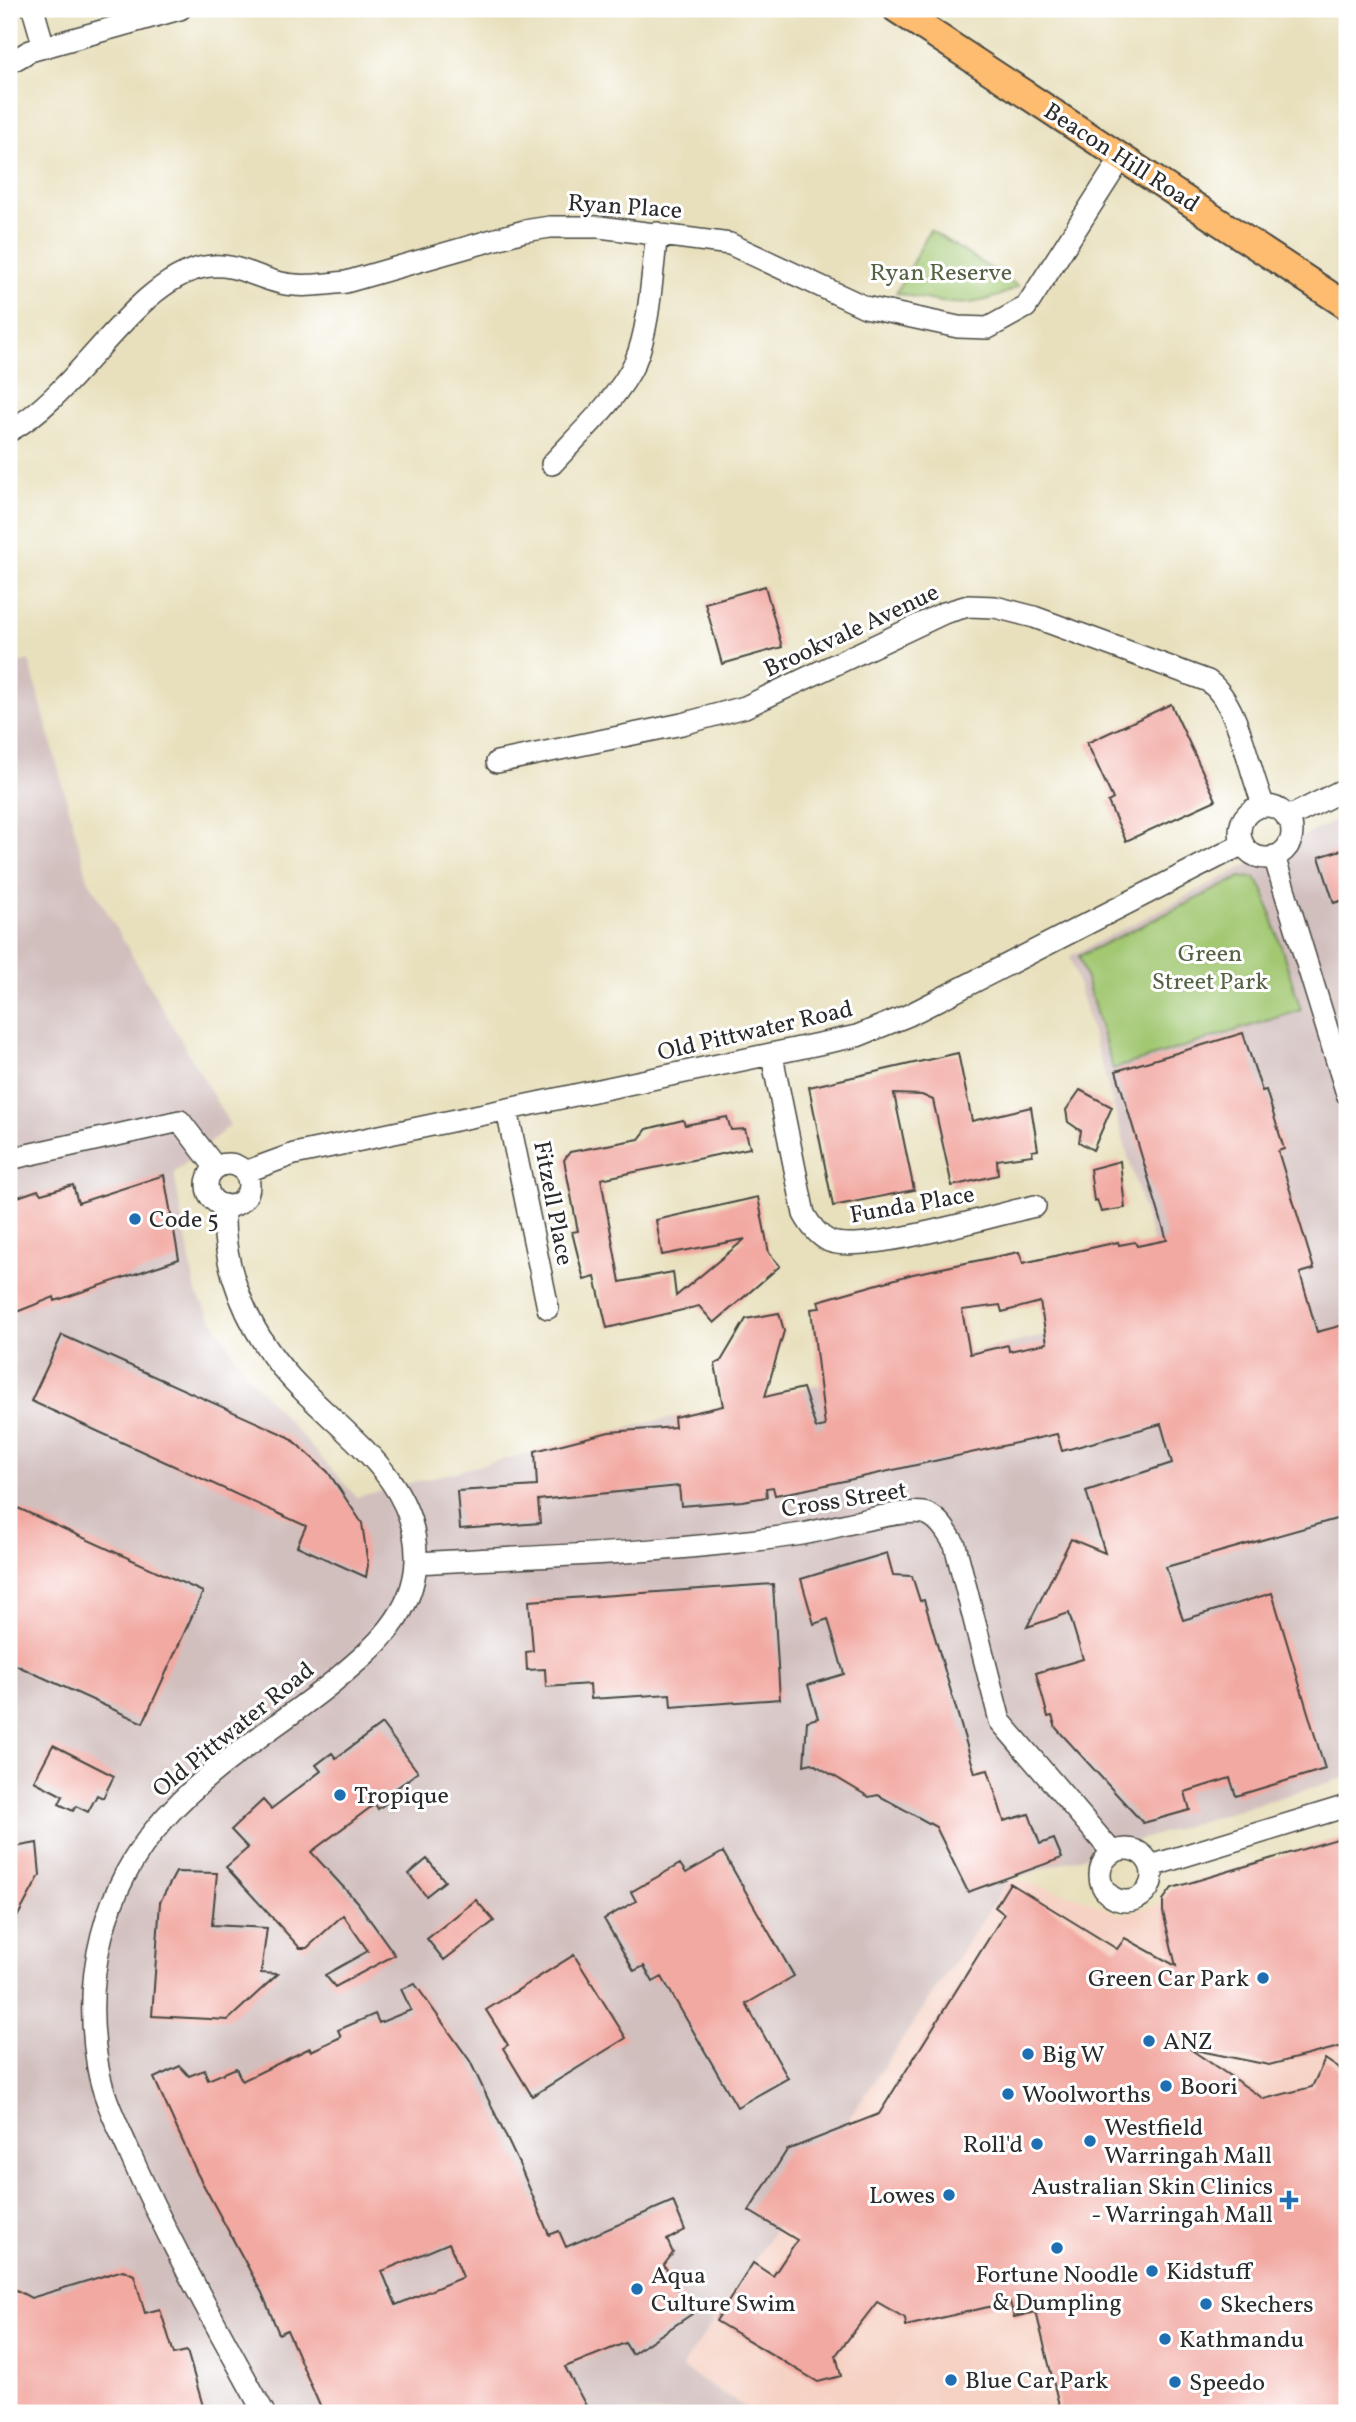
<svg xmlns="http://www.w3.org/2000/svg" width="1356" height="2422" font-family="Vollkorn,serif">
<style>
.built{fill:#f6d2c4}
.industrial{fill:#d1bfbe}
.green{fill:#a2c872;stroke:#667a4e;stroke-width:2}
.building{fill:#f2a9a2;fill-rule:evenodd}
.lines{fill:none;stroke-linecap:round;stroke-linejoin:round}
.minor-casing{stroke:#474641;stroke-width:24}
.major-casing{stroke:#474641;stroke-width:30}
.minor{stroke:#fff;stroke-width:21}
.major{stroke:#fdbc70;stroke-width:26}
.poi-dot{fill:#1f6fb2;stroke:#fff;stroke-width:2.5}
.labels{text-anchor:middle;stroke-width:6;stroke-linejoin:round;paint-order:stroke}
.street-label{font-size:24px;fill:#2b2b2b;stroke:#fff}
.park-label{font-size:24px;fill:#556244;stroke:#fff}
.poi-label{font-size:24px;fill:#2b2b2b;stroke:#fff;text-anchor:start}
</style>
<rect width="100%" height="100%" fill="#fff"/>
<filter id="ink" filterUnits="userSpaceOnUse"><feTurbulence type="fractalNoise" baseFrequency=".0143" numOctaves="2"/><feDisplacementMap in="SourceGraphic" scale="14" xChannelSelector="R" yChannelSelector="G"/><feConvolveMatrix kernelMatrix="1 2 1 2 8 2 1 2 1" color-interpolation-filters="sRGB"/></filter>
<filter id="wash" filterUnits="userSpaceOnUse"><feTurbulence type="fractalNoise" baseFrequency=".00686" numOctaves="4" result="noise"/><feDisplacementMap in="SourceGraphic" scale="28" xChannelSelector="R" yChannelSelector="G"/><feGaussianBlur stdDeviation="1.57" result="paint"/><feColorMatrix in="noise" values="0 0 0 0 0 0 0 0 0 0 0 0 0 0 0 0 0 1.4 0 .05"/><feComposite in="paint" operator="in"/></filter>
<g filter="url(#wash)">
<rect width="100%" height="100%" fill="#e8e0bd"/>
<path class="built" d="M 1347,1838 L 1347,2413 L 754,2413 L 682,2368 L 1010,1878 L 1081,1898 L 1119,1914 L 1158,1905 L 1163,1893 Z"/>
<path class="industrial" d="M 29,660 L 88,879 L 230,1125 L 174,1173 L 196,1293 L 248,1376 L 356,1497 L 647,1423 L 1172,1308 L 1070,956 L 1347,814 L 1347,1777 L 1010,1879 L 682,2368 L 754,2413 L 9,2413 L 9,666 Z"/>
<path class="green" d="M 930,230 L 1018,286 C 975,313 942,303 896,293 Z
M 1241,877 L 1255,878 L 1263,889 L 1301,1010 L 1113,1069 L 1079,956 Z"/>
<g id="blocks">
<path class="building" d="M 765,586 L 782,647 L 722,664 L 705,603 Z
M 1171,704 L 1216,800 L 1126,841 L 1108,802 L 1113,799 L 1087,743 Z
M 1347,848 L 1347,899 L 1334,903 L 1319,857 Z
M 1243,1033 L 1262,1091 L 1266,1090 L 1284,1149 L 1278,1151 L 1314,1269 L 1300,1273 L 1317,1332 L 1347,1324 L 1347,1516 L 1166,1567 L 1183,1620 L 1272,1593 L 1325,1769 L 1236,1796 L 1230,1778 L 1185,1792 L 1190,1810 L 1143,1823 L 1056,1728 L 1052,1716 L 1048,1717 L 1036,1673 L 1083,1659 L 1069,1613 L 1027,1627 L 1071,1539 L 1105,1553 L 1086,1491 L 1172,1463 L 1161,1424 L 1062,1451 L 1057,1434 L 803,1490 L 775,1495 L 773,1487 L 766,1488 L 767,1497 L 742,1501 L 681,1506 L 679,1486 L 538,1500 L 540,1523 L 460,1529 L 457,1491 L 537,1486 L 535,1451 L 609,1432 L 675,1427 L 674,1417 L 723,1406 L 715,1364 L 721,1361 L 746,1319 L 779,1313 L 784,1331 L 765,1397 L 803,1388 L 816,1428 L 825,1426 L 811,1309 L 820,1308 L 818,1301 L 913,1274 L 1019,1252 L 1023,1263 L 1118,1242 L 1119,1245 L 1135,1242 L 1137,1246 L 1167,1240 L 1116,1071 ZM 1040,1302 L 1047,1343 L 1009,1351 L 1008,1345 L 970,1354 L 962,1310 L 1000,1305 L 1002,1312 Z
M 958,1053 L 972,1121 L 1031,1107 L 1038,1150 L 1032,1151 L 1032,1155 L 997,1160 L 998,1175 L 952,1186 L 933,1100 L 922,1095 L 894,1094 L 914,1190 L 833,1206 L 809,1087 Z
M 1080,1090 L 1112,1107 L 1093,1150 L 1079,1142 L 1081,1131 L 1068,1122 L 1066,1110 Z
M 727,1117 L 731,1130 L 745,1129 L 750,1148 L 601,1179 L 620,1282 L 673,1272 L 676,1296 L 745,1239 L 662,1255 L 656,1220 L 758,1197 L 769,1253 L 780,1266 L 714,1323 L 699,1306 L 607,1328 L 595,1277 L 584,1280 L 572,1232 L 578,1231 L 564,1160 L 570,1152 L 639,1139 L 647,1129 L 683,1120 L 685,1125 Z
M 1120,1161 L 1125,1208 L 1101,1212 L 1097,1200 L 1094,1201 L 1090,1169 Z
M 164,1175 L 179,1259 L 55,1301 L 54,1297 L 9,1315 L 9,1200 L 38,1190 L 41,1194 L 73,1185 L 78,1203 Z
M 62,1335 L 289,1437 L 328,1472 L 362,1523 L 368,1565 L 366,1577 L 297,1546 L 306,1526 L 31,1401 Z
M 9,1504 L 203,1592 L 143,1723 L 9,1662 Z
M 887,1553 L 893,1575 L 912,1576 L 920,1601 L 924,1600 L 975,1773 L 988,1770 L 1004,1821 L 1029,1814 L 1040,1844 L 1054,1839 L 1062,1858 L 968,1892 L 936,1827 L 878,1795 L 869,1797 L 812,1763 L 804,1765 L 807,1721 L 818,1718 L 808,1685 L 844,1674 L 828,1619 L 814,1624 L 801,1579 Z
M 773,1584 L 780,1699 L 671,1707 L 670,1694 L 591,1699 L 590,1684 L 546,1687 L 545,1669 L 527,1670 L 526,1652 L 533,1651 L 529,1601 Z
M 382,1724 L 418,1772 L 390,1793 L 393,1798 L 378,1809 L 375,1804 L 311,1852 L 357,1902 L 395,1955 L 335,1987 L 325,1975 L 368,1951 L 343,1915 L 307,1948 L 300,1948 L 226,1867 L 248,1848 L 231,1830 L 263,1800 L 271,1809 L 321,1771 L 316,1765 L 332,1753 L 336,1758 Z
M 53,1745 L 114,1776 L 103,1798 L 97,1795 L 88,1812 L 76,1806 L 73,1811 L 59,1804 L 63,1796 L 34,1781 Z
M 1347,1836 L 1347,2045 L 1269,2065 L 1190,2049 L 1264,2099 L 1312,2087 L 1325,2059 L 1347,2074 L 1347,2413 L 1061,2413 L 1036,2312 L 1014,2317 L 1010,2302 L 906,2326 L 905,2318 L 877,2302 L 836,2355 L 841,2376 L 818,2382 L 716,2321 L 753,2263 L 773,2276 L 797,2240 L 749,2211 L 787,2150 L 879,2114 L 1004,1914 L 995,1907 L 1010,1883 L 1117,1949 L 1125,1938 L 1176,1966 L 1163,1912 L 1163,1900 L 1172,1888 Z
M 37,1843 L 40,1875 L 9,1932 L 9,1848 Z
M 723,1852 L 794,1976 L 746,2004 L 788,2078 L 737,2107 L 662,1977 L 653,1982 L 644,1966 L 634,1971 L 604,1919 L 636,1901 L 631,1892 L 680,1864 L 686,1873 Z
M 427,1859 L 445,1881 L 426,1896 L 409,1874 Z
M 176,1872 L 217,1873 L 212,1925 L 267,1928 L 261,1973 L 278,1974 L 228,2020 L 152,2016 L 160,1902 Z
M 476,1900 L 494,1921 L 444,1960 L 427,1939 Z
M 574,1955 L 626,2038 L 532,2096 L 503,2048 L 508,2045 L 486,2010 Z
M 415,1984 L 470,2061 L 520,2166 L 549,2235 L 559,2231 L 566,2247 L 673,2201 L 685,2230 L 667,2240 L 673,2253 L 664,2265 L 692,2314 L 632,2354 L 625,2343 L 565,2367 L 590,2413 L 323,2413 L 287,2330 L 279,2334 L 262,2293 L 197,2173 L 154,2078 L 180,2066 L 189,2076 L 204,2070 L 208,2080 L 236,2068 L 242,2081 L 310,2048 L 311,2051 L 341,2037 L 338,2030 L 375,2014 L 379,2023 L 411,2010 L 401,1989 ZM 449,2243 L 463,2277 L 396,2305 L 382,2271 Z
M 123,2270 L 134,2275 L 145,2313 L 160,2309 L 174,2354 L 187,2351 L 205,2413 L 9,2413 L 9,2286 L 31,2298 Z"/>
</g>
</g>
<g filter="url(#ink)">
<use href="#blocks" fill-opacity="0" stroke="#474641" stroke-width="2"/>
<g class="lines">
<defs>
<path id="minor" d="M 33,9 L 44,47
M 9,63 L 30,51 L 180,9
M 9,431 C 78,395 133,281 204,267 C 233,261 254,277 281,283 C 302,288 325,284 346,282 L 524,231 L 550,227 L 600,227 L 730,244 L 865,307 L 958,327 L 988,328 L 1026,307 L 1122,157
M 552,464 C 578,435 619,398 635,362 C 650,328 652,271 657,233
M 497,762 L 682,724 L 745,707 L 944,613 L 968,606 L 995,607 L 1034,617 L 1208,681 C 1240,704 1248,770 1264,806
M1240 832a26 26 0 1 1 52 0a26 26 0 1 1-52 0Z
M 1287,818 L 1347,788
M 1274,856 L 1347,1094
M 772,1056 L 804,1214 C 810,1225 817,1235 829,1241 C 862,1255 994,1215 1035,1206
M 507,1110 L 548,1308
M 9,1159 L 180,1121 L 216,1168
M207 1185a21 21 0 1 1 42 0a21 21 0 1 1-42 0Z
M 245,1172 L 294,1154 L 857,1036 L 909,1015 L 1243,844
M 224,1205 C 221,1267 248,1331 290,1377 C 339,1432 419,1477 416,1561 C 414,1616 371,1650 333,1682 C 278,1727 211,1765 164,1819 C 102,1889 82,1977 98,2068 C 103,2098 119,2128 131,2156 C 170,2244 218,2328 264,2413
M 416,1563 C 544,1556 675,1553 802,1534 C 828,1530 906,1506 927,1514 C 940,1519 948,1534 955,1545 L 1000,1721 L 1112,1852
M1100 1875a26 26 0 1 1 52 0a26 26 0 1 1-52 0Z
M 1151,1866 L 1347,1806"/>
<path id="major" d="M 896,9 L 1347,306"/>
</defs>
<use href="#minor" class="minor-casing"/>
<use href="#major" class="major-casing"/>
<use href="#minor" class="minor"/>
<use href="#major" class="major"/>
</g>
</g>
<g class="poi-dot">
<circle cx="135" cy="1219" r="7"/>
<circle cx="340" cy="1795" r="7"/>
<circle cx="1263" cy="1978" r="7"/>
<circle cx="1149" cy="2041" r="7"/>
<circle cx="1028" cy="2054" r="7"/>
<circle cx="1166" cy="2086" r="7"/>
<circle cx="1008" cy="2094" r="7"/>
<circle cx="1090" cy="2141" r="7"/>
<circle cx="1037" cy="2144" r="7"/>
<circle cx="949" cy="2195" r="7"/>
<path d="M1285.5 2189.5h7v7h7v7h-7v7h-7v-7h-7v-7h7z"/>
<circle cx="1057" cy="2248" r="7"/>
<circle cx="1152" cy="2271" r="7"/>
<circle cx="637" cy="2289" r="7"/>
<circle cx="1206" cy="2304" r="7"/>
<circle cx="1165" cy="2339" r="7"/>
<circle cx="951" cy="2380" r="7"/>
<circle cx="1175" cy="2382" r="7"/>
</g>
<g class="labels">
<g class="street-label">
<text transform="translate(1122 157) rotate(33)" y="8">Beacon Hill Road</text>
<text transform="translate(625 206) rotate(4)" y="8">Ryan Place</text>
<text transform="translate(851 630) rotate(-25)" y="8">Brookvale Avenue</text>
<text transform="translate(755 1030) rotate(-13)" y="8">Old Pittwater Road</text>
<text transform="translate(554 1203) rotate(79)" y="8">Fitzell Place</text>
<text transform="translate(912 1204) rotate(-10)" y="8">Funda Place</text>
<text transform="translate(844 1499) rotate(-9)" y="8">Cross Street</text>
<text transform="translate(233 1729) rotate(-39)" y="8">Old Pittwater Road</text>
</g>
<g class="park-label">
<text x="941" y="280">Ryan Reserve</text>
<text x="1210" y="961">Green<tspan x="1210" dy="28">Street Park</tspan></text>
</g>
<g class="poi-label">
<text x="149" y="1227">Code 5</text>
<text x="354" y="1803">Tropique</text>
<text x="1249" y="1986" text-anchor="end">Green Car Park</text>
<text x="1163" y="2049">ANZ</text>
<text x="1042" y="2062">Big W</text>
<text x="1180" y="2094">Boori</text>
<text x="1022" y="2102">Woolworths</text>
<text x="1104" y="2135">Westfield<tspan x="1104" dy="28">Warringah Mall</tspan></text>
<text x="1023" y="2152" text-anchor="end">Roll'd</text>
<text x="1273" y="2194" text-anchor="end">Australian Skin Clinics<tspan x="1273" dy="28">- Warringah Mall</tspan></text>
<text x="935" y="2203" text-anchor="end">Lowes</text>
<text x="1166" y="2279">Kidstuff</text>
<text x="1057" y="2282" text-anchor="middle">Fortune Noodle<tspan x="1057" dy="28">&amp; Dumpling</tspan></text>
<text x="651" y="2283">Aqua<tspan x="651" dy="28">Culture Swim</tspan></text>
<text x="1220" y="2312">Skechers</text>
<text x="1179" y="2347">Kathmandu</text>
<text x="965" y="2388">Blue Car Park</text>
<text x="1189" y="2390">Speedo</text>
</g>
</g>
<rect width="1356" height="2422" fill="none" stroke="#fff" stroke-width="35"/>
</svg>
